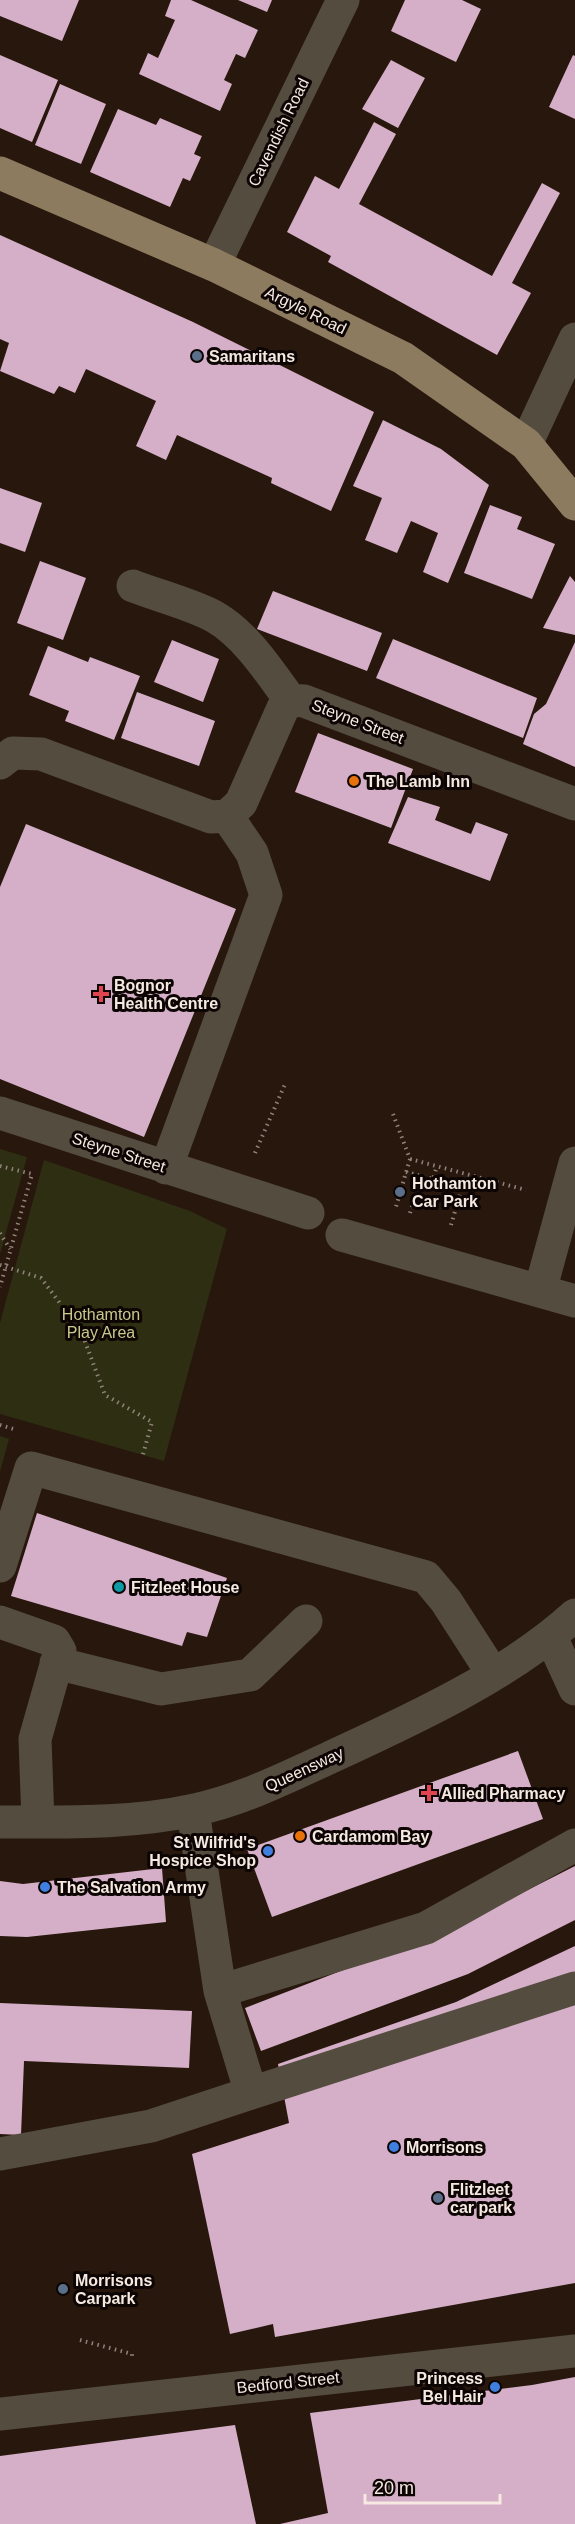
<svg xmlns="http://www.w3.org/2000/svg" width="575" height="2524" font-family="Helvetica,sans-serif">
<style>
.green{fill:#2d2e12}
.building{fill:#d4afc7}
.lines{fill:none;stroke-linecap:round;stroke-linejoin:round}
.path{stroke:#91827a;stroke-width:4;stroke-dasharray:1.5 4.5;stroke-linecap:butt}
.minor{stroke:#544c3f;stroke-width:33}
.major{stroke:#8d7b60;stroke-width:33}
.service-dot{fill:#5c6f8a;stroke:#0c0503;stroke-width:2}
.food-dot{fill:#e8710a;stroke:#0c0503;stroke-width:2}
.health-dot{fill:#e0444e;stroke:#0c0503;stroke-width:2}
.culture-dot{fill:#0f9aa8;stroke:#0c0503;stroke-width:2}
.shop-dot{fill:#3f7fe0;stroke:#0c0503;stroke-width:2}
.labels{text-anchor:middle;stroke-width:6;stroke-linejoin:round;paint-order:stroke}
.street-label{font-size:16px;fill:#f6e9e2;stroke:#0c0503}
.poi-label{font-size:16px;font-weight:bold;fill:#f6e9e2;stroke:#0c0503;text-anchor:start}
.park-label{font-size:16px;fill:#c7ca8b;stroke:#0c0503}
</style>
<rect width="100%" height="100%" fill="#28170d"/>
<path class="green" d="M 0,1149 L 27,1157 L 0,1254 Z
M 44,1160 L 190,1211 L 227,1229 L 164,1461 L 0,1414 L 0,1323 Z
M 0,1436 L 9,1439 L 0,1472 Z"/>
<path class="building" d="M 0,0 L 79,0 L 62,41 L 0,16 Z
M 171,0 L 191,0 L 258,30 L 245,58 L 236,54 L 224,80 L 232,84 L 220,111 L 139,74 L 148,53 L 158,58 L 175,20 L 165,16 Z
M 238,0 L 272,0 L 267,12 Z
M 405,0 L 462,0 L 481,9 L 456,62 L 391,31 Z
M 0,55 L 58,80 L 32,142 L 0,128 Z
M 573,55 L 575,56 L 575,119 L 549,107 Z
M 391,60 L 425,78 L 398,128 L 362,109 Z
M 60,84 L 106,104 L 81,164 L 35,145 Z
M 118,109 L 156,125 L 160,118 L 202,136 L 194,154 L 201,157 L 190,181 L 183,178 L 170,207 L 90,172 Z
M 374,122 L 396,134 L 359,204 L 492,276 L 542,183 L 560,193 L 512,283 L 531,293 L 497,355 L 328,262 L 331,256 L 287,232 L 315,176 L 339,189 Z
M 0,235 L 193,322 L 374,412 L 331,511 L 271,483 L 272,478 L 177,435 L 166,460 L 136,446 L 156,401 L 86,369 L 75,393 L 59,386 L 54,394 L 0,371 L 9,343 L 0,339 Z
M 383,420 L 441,449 L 489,485 L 448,583 L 423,572 L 438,533 L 411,521 L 397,553 L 365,540 L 382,498 L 353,486 Z
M 0,488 L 42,503 L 25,552 L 0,543 Z
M 490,505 L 522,517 L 517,529 L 555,544 L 532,599 L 464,573 Z
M 40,561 L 86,578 L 63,640 L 17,623 Z
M 570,576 L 575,582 L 575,635 L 543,628 Z
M 273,591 L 382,633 L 367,671 L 257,629 Z
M 393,639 L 537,698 L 523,738 L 376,678 Z
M 172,640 L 219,659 L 203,702 L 154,682 Z
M 575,642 L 575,767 L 523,744 L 534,714 L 546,704 Z
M 48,646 L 88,662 L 90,657 L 140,676 L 114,740 L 65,721 L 69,711 L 29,695 Z
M 137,692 L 215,721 L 199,766 L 121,738 Z
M 318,733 L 413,769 L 391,828 L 295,792 Z
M 408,797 L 440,807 L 435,820 L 471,834 L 476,822 L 508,834 L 490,881 L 388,843 Z
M 26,824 L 236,909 L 144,1137 L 0,1079 L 0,887 Z
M 37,1513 L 227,1578 L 207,1637 L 187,1632 L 182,1646 L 11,1596 Z
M 518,1751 L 543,1819 L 272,1917 L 247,1849 Z
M 575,1866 L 575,1920 L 468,1974 L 261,2051 L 245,2008 L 457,1926 Z
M 162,1868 L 166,1922 L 27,1937 L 0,1936 L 0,1881 L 23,1884 Z
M 575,1946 L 575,2283 L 275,2337 L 273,2324 L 230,2334 L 192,2154 L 289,2123 L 278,2064 L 456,2002 Z
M 0,2003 L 192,2011 L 189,2068 L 24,2061 L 21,2135 L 0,2134 Z
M 575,2377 L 575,2524 L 280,2524 L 328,2513 L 310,2413 L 532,2385 Z
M 235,2425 L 256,2524 L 0,2524 L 0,2456 Z"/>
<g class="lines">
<path class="path" d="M 393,1114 L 410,1159 L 395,1210
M 255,1153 L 286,1082
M 410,1159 L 526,1190
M 0,1166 L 32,1174 L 0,1287
M 406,1172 L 433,1179 L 437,1166
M 410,1213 L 421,1176
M 451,1225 L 466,1174
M 0,1233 L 10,1249
M 0,1265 L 41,1278 L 81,1331 L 105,1395 L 152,1422 L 142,1458
M 0,1425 L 17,1430
M 80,2340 L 132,2354 L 132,2359"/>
<path class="minor" d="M 214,265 L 343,0
M 526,444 L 575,339
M 133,586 C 156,595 194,605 215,617 C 246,635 270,672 290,700
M 0,763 L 13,753 L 41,754 L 211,817 L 227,816 L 241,803 L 283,708 L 290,700 L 304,701 L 575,804
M 0,1113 L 308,1213
M 166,1168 L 266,895 L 252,853 L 227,816
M 342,1235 L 575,1301
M 540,1291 L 575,1163
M 0,1566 L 31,1468 L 426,1577 L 446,1601 L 493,1674
M 0,1622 L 54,1641 L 60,1651 L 35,1739 L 38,1822
M 551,1637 L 575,1689
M 56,1663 L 161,1689 L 250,1675 L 306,1621
M 193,1811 L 220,1991 L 426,1928 L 575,1845
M 0,1822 C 65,1822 130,1824 194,1810 C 242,1800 285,1778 329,1758 C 411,1720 508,1676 575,1615
M 220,1991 L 251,2093 L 575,1988
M 0,2154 L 151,2126 L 251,2093
M 0,2414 L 575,2351"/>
<path class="major" d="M 0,173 L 214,265 L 403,358 L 526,444 L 575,504"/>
</g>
<g class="service-dot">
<circle cx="197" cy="356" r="6"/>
<circle cx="400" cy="1192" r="6"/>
<circle cx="438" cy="2198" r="6"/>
<circle cx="63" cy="2289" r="6"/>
</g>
<g class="food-dot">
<circle cx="354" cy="781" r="6"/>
<circle cx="300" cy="1836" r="6"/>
</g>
<g class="health-dot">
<path d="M98 985h6v6h6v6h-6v6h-6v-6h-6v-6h6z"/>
<path d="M426 1784h6v6h6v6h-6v6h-6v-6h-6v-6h6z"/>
</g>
<circle class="culture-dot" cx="119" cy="1587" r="6"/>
<g class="shop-dot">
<circle cx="268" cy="1851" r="6"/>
<circle cx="45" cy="1887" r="6"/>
<circle cx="394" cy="2147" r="6"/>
<circle cx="495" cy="2387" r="6"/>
</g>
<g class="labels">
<g class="street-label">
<text transform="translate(278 132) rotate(-64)" y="6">Cavendish Road</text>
<text transform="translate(306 310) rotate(26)" y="6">Argyle Road</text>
<text transform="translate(358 721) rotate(21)" y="6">Steyne Street</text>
<text transform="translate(119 1152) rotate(18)" y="6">Steyne Street</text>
<text transform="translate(304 1769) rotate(-25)" y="6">Queensway</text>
<text transform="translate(288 2382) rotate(-6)" y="6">Bedford Street</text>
</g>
<g class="poi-label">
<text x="209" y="362">Samaritans</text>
<text x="366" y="787">The Lamb Inn</text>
<text x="114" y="991">Bognor<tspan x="114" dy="18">Health Centre</tspan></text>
<text x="412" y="1189">Hothamton<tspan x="412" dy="18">Car Park</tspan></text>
<text x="131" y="1593">Fitzleet House</text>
<text x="441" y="1799">Allied Pharmacy</text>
<text x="312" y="1842">Cardamom Bay</text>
<text x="256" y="1848" text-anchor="end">St Wilfrid's<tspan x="256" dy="18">Hospice Shop</tspan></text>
<text x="57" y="1893">The Salvation Army</text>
<text x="406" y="2153">Morrisons</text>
<text x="450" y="2195">Flitzleet<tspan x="450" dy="18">car park</tspan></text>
<text x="75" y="2286">Morrisons<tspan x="75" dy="18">Carpark</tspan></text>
<text x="483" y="2384" text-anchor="end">Princess<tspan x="483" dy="18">Bel Hair</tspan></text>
</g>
<g class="park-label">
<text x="101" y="1320">Hothamton<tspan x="101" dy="18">Play Area</tspan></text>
</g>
</g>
<path d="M365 2494v9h135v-9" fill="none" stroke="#f6e9e2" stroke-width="3"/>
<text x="374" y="2494" font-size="18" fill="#f6e9e2" stroke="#0c0503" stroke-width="4.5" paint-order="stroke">20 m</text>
</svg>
